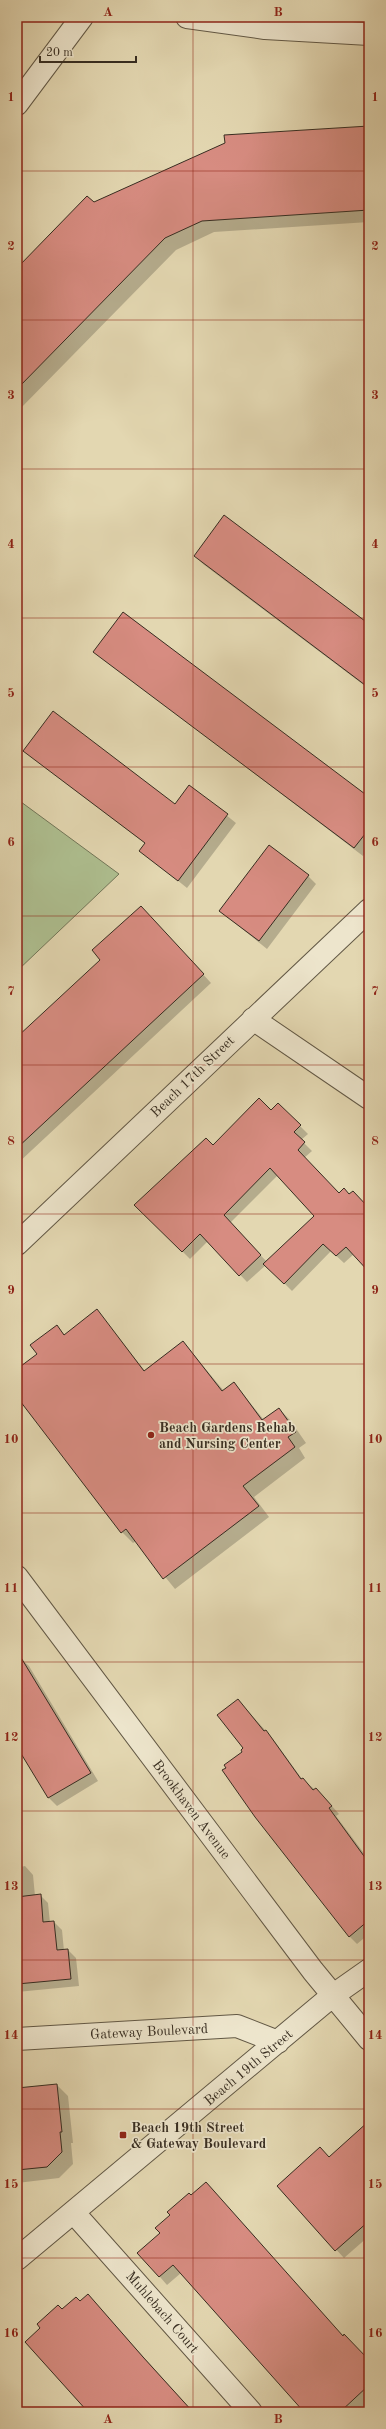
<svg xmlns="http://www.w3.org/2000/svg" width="386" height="2429" font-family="'Old Standard TT',serif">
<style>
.green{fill:#aebf90;stroke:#727658}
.shadow{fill:#0003;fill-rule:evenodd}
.building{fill:#d78c81;stroke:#372d21}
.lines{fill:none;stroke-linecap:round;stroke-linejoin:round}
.minor-casing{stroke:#625845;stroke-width:24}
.minor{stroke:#ede5cc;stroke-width:22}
.grid{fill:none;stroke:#8f2418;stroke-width:1;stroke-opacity:0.55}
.poi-dot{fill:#8f2418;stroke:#ede5cc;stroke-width:1.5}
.labels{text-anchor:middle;stroke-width:3.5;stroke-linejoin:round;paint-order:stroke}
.street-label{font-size:14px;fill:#372d21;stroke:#ede5cc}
.poi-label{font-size:14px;font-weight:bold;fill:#372d21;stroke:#ede5cc;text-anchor:start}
.neatline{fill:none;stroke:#8f2418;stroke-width:1.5}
.grid-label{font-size:13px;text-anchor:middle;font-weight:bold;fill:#8f2418}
</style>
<rect width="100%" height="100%" fill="#e3d7b1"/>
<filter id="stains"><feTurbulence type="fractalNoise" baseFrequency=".005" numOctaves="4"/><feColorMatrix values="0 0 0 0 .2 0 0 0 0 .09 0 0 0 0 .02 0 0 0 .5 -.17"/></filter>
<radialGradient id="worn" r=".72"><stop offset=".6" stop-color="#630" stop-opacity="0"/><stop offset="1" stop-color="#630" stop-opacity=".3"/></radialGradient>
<path class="green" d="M 17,799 L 119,874 L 17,971 Z"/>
<path class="shadow" d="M 369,127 L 369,222 L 214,232 L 176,250 L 17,412 L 17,269 L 94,203 Z
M 195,556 L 369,626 L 369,689 L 203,564 Z
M 95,652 L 369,798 L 369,847 L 363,856 Z
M 24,751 L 176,805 L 190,786 L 236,823 L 187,888 L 141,851 L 146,844 Z
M 308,876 L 316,884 L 267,949 L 220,911 Z
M 149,915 L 211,983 L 17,1164 L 17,1038 Z
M 278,1104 L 308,1134 L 301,1140 L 312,1151 L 304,1158 L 339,1195 L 349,1195 L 369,1209 L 369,1270 L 354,1254 L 344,1263 L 331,1251 L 292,1291 L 266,1265 L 247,1282 L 208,1241 L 190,1259 L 136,1205 L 213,1147 L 271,1111 ZM 278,1175 L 315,1216 L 267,1262 L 230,1223 Z
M 97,1311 L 145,1371 L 183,1342 L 224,1391 L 234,1383 L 264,1420 L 279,1409 L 290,1420 L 306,1443 L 299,1448 L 305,1458 L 254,1497 L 269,1517 L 175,1589 L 136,1541 L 133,1543 L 122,1532 L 17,1395 L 17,1370 L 38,1354 L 57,1327 L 65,1335 Z
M 20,1658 L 29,1666 L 98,1781 L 57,1806 L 49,1798 L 17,1745 L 17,1660 Z
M 238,1700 L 273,1739 L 302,1779 L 324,1797 L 339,1814 L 336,1816 L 369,1860 L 369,1934 L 357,1944 L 349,1936 L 244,1752 Z
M 17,1845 L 19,1847 L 21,1867 L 25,1866 L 33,1875 L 35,1896 L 40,1895 L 48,1903 L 50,1923 L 54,1922 L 62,1930 L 64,1951 L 68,1950 L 76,1958 L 79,1986 L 17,1992 Z
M 57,2085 L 68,2096 L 73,2143 L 71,2143 L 73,2164 L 59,2178 L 17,2183 L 17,2089 Z
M 369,2123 L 369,2236 L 344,2258 L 278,2186 L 329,2158 Z
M 161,2233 L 369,2361 L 369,2401 L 357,2412 L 305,2412 L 181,2273 L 167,2285 L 139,2253 Z
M 80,2302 L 96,2304 L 193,2412 L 90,2412 L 62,2310 Z"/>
<path class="building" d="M 369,126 L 369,210 L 202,221 L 165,238 L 17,389 L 17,268 L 87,196 L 94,202 L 225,143 L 224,135 Z
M 224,515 L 369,624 L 369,688 L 194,556 Z
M 123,612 L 369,797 L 369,829 L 354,848 L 93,652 Z
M 53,711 L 175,804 L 189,785 L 228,814 L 178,881 L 139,851 L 145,843 L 23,751 Z
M 269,845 L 309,875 L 259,941 L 219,911 Z
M 141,906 L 204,974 L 17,1148 L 17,1037 L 100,960 L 92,950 Z
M 259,1098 L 271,1110 L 278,1103 L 301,1125 L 294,1132 L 305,1142 L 298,1150 L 339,1193 L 344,1188 L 349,1194 L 353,1191 L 369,1208 L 369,1272 L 346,1247 L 336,1256 L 323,1244 L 284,1284 L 263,1264 L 314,1216 L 270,1168 L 224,1215 L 261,1255 L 239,1276 L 200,1234 L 182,1252 L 134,1205 L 206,1138 L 213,1145 Z
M 97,1309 L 144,1371 L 183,1341 L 222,1391 L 234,1382 L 262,1420 L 279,1408 L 296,1432 L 288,1437 L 295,1447 L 243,1486 L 259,1506 L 163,1579 L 126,1529 L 121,1533 L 17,1397 L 17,1369 L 37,1354 L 30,1345 L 57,1325 L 64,1335 Z
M 17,1651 L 91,1773 L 48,1798 L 17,1747 Z
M 238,1699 L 264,1731 L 266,1730 L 301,1779 L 303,1778 L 313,1790 L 316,1788 L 332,1806 L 329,1808 L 369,1863 L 369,1920 L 349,1937 L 255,1817 L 222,1770 L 226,1768 L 224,1765 L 242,1752 L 241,1750 L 243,1748 L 217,1715 Z
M 41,1894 L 43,1922 L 54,1921 L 57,1950 L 68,1949 L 71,1979 L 17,1984 L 17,1897 Z
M 57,2084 L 62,2132 L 60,2132 L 62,2152 L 47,2167 L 17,2170 L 17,2088 Z
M 369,2121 L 369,2221 L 335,2251 L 277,2186 L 320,2147 L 329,2157 Z
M 206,2182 L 343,2336 L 344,2334 L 369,2360 L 369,2385 L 340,2412 L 304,2412 L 173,2265 L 159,2277 L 137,2253 L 160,2233 L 155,2228 L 170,2215 L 167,2212 L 189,2193 L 191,2195 Z
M 88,2294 L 143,2357 L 193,2412 L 88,2412 L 25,2342 L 40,2328 L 37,2324 L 58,2305 L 62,2309 L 76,2297 L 80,2301 Z"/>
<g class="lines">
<defs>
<path id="minor" d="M 187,17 L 265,28 L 369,34
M 17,104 L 82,17
M 253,1019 L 369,1098
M 17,1244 L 369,910
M 17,1577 L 313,1971 L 369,2039
M 17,2039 L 237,2026 L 278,2042
M 74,2213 L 251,2412
M 17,2259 L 332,1996 L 369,1970"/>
</defs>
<use href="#minor" class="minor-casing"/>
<use href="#minor" class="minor"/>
</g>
<path class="grid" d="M 193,17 L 193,2412M 17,171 L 369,171M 17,320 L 369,320M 17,469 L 369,469M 17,618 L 369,618M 17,767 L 369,767M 17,916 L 369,916M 17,1065 L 369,1065M 17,1214 L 369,1214M 17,1364 L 369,1364M 17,1513 L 369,1513M 17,1662 L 369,1662M 17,1811 L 369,1811M 17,1960 L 369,1960M 17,2109 L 369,2109M 17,2258 L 369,2258"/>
<g class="poi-dot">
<circle cx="151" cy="1435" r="4"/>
<rect x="119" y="2131" width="8" height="8" rx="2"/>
</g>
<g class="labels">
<g class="street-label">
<text transform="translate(192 1076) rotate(-44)" y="5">Beach 17th Street</text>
<text transform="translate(192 1809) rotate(53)" y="5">Brookhaven Avenue</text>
<text transform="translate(149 2031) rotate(-3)" y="5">Gateway Boulevard</text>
<text transform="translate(248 2067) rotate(-40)" y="5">Beach 19th Street</text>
<text transform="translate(163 2312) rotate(49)" y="5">Muhlebach Court</text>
</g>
<g class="poi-label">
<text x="159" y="1432">Beach Gardens Rehab<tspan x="159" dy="16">and Nursing Center</tspan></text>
<text x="131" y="2132">Beach 19th Street<tspan x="131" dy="16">&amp; Gateway Boulevard</tspan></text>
</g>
</g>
<rect width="386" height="2429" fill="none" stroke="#e3d7b1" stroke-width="44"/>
<path d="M40 56v6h96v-6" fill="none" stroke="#372d21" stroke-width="2"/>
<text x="46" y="56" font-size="12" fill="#372d21" stroke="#ede5cc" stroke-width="3" paint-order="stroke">20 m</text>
<rect x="22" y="22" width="342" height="2385" class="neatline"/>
<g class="grid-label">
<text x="108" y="16">A</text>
<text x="278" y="16">B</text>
<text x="11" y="101">1</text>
<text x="375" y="101">1</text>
<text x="11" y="250">2</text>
<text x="375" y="250">2</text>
<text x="11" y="399">3</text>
<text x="375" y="399">3</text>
<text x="11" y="548">4</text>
<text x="375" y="548">4</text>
<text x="11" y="697">5</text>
<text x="375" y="697">5</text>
<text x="11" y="846">6</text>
<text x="375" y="846">6</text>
<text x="11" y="995">7</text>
<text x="375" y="995">7</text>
<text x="11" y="1145">8</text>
<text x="375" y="1145">8</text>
<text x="11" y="1294">9</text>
<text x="375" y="1294">9</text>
<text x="11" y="1443">10</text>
<text x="375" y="1443">10</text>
<text x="11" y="1592">11</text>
<text x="375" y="1592">11</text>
<text x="11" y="1741">12</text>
<text x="375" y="1741">12</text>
<text x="11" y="1890">13</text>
<text x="375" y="1890">13</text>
<text x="11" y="2039">14</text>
<text x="375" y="2039">14</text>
<text x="11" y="2188">15</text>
<text x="375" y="2188">15</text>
<text x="11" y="2337">16</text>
<text x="375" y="2337">16</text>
<text x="108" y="2423">A</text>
<text x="278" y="2423">B</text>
</g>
<rect width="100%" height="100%" filter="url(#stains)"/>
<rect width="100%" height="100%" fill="url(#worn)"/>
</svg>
